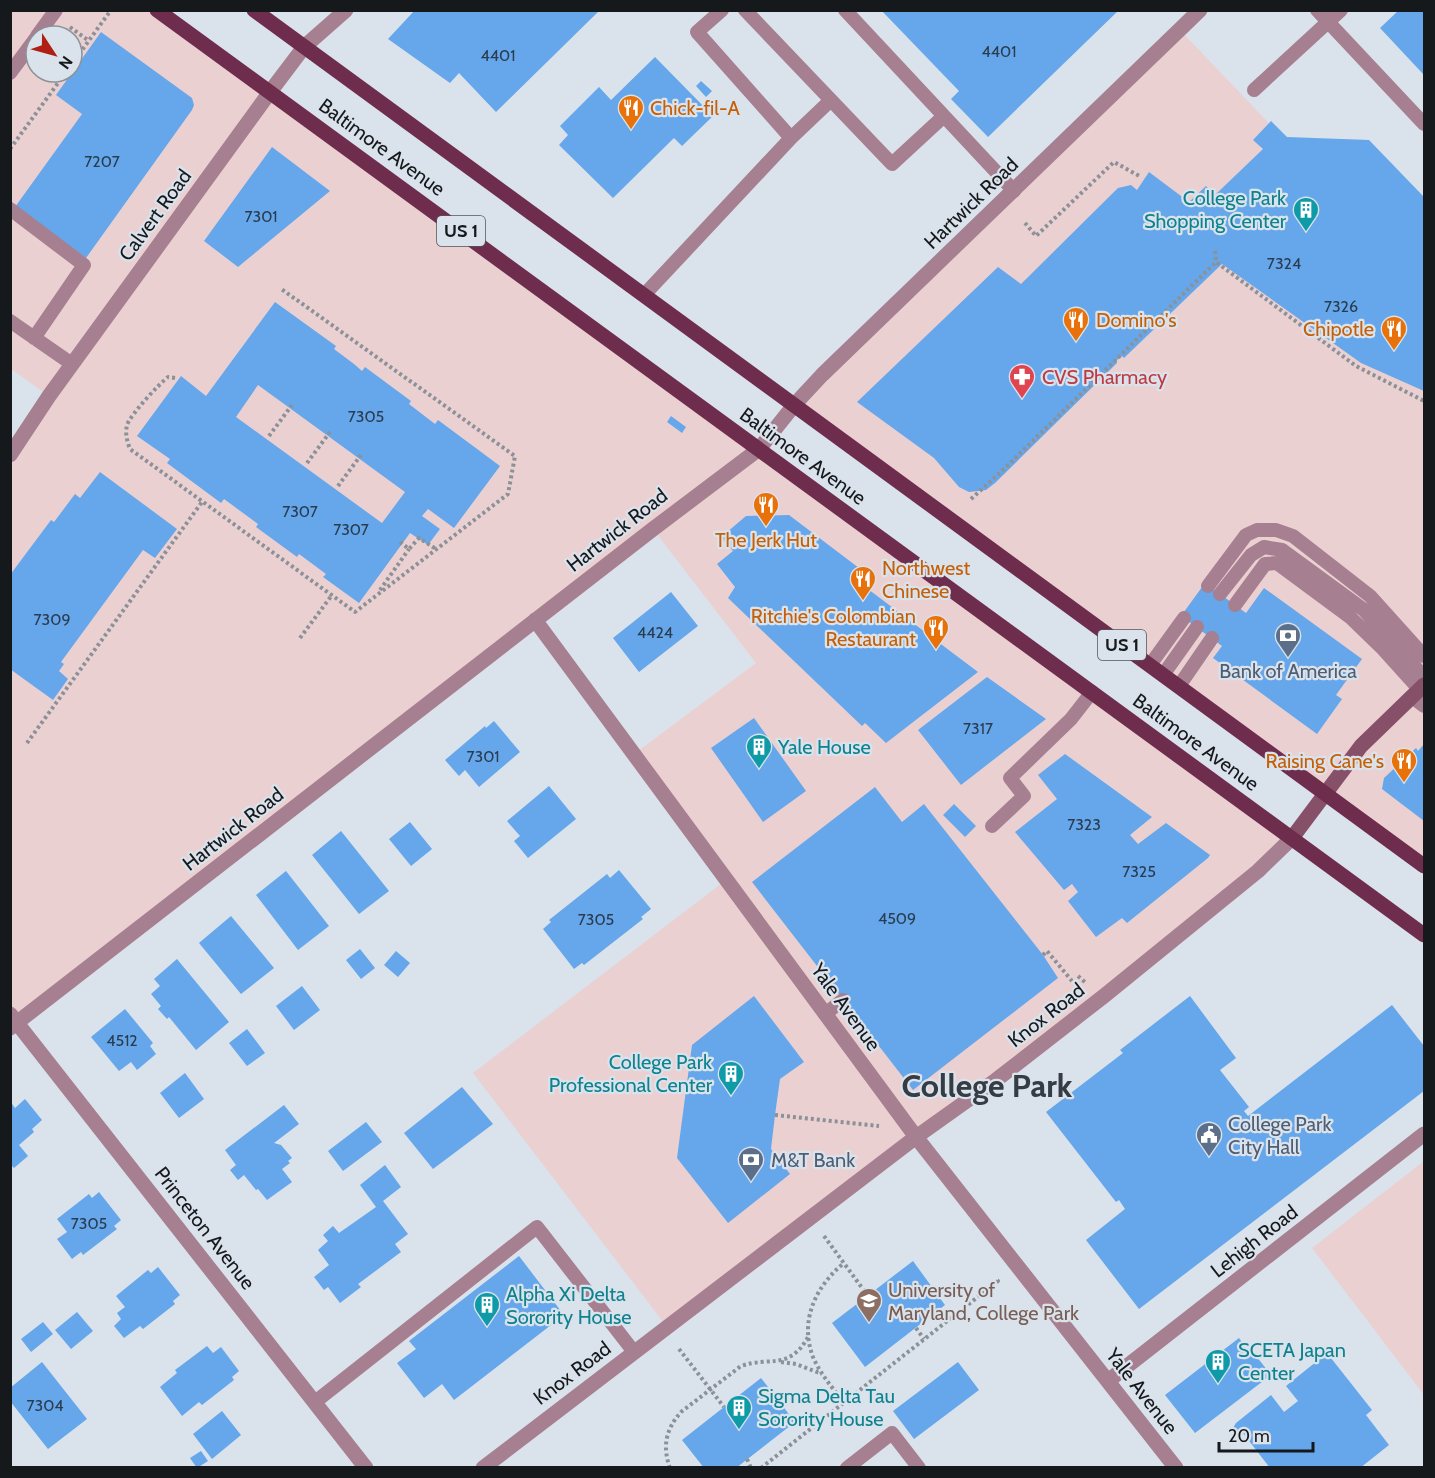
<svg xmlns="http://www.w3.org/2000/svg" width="1435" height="1478" font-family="Cabin,sans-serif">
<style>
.commercial{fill:#ebd0d2;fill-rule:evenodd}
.building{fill:#65a7ea;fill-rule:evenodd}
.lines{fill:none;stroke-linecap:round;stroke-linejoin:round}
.path{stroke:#8b9197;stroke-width:4;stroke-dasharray:3 3;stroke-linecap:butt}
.lane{stroke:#a67f90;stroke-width:14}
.street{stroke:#a67f90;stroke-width:15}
.secondary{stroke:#875069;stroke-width:15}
.primary{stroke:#6f2d4e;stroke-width:15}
.labels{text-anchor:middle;stroke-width:4.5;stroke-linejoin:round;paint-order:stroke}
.number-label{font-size:16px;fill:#2a3c50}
.shield{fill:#dae2eb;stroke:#51555a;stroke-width:1.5}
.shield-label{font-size:18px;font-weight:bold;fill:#16191c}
.food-label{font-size:20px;fill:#c56008;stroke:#dae2eb;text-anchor:start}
.street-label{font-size:20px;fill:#16191c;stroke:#dae2eb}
.culture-label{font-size:20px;fill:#0d838f;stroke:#dae2eb;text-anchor:start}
.health-label{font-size:20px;fill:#be3a42;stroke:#dae2eb;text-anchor:start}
.service-label{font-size:20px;fill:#4e5e75;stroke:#dae2eb;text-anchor:start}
.education-label{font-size:20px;fill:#785e54;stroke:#dae2eb;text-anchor:start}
.town-label{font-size:32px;font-weight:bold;fill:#353c43;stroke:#dae2eb}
</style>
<rect width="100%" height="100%" fill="#dae2eb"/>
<path class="commercial" d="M 11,11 L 157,11 L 1292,838 L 1256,873 L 667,1327 L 473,1073 L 726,880 L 634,754 L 756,663 L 653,529 L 18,1023 L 10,1014 L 11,455 L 49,396 L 11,369 ZM 36,36 L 72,36 L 72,72 L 36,72 Z
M 1180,30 L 1283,138 L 1366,140 L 1424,202 L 1424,866 L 795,404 Z
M 1424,1161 L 1424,1395 L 1312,1248 Z"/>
<path class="building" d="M 415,10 L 600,10 L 496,112 L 459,73 L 450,83 L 388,39 Z
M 881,10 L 1119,10 L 988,137 L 951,99 L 959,91 Z
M 1399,10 L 1424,10 L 1424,75 L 1380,28 Z
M 101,32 L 192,98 L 194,105 L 192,110 L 86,258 L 15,207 L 82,114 L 56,95 Z
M 655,57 L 713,116 L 682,146 L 674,138 L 613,198 L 559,145 L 568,135 L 560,126 L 599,87 L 611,100 Z
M 701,81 L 712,91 L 706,97 L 696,86 Z
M 1271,121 L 1287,137 L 1369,140 L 1424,197 L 1424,391 L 1361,363 L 1222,264 L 1124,358 L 1122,356 L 1116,361 L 1117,363 L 995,483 L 986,490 L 969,492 L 959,487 L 934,458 L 857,402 L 998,267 L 1021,284 L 1118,188 L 1131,185 L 1137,190 L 1149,172 L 1189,202 L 1206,186 L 1215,195 L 1263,149 L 1253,140 Z
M 272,147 L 330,191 L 238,267 L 204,241 Z
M 275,302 L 336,346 L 334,349 L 354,364 L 362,371 L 365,367 L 411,401 L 409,404 L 435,424 L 438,420 L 500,466 L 454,528 L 428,509 L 422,516 L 440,529 L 428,545 L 410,533 L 359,603 L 323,577 L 326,574 L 299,554 L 297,557 L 256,527 L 258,524 L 224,499 L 221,503 L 167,463 L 170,459 L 137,436 L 181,376 L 206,396 ZM 258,385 L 405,492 L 382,523 L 236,417 Z
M 671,416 L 686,427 L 682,433 L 667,422 Z
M 100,472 L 177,529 L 155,558 L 143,550 L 61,662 L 64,664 L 59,671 L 68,679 L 53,700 L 10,669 L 10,575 L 51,520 L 54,522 L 75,494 L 80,498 Z
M 789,515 L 859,568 L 852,577 L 978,672 L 886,743 L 865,723 L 862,726 L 728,598 L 735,587 L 717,564 L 733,551 L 720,536 L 725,532 L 726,533 L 746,516 Z
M 1205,583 L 1246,613 L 1264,588 L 1362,659 L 1336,695 L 1342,699 L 1317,734 L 1213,658 L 1222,646 L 1181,616 Z
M 671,592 L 698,626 L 639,672 L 613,638 Z
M 987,677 L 1046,719 L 961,785 L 918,730 Z
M 754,718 L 806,791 L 763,822 L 711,748 Z
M 494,721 L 520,752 L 479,787 L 465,770 L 459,776 L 445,760 L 485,726 L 486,728 Z
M 1424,744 L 1424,821 L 1382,789 L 1384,778 L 1416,748 L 1418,751 Z
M 1065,754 L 1152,817 L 1130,835 L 1138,844 L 1166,823 L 1210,855 L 1208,858 L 1127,923 L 1122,918 L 1096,937 L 1068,901 L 1078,892 L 1072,884 L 1064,890 L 1015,832 L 1057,799 L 1038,775 Z
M 549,786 L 576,819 L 528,858 L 514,841 L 520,836 L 507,821 Z
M 875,787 L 902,822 L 924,804 L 1043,955 L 1058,978 L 913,1090 L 752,882 Z
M 954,804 L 976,826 L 965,837 L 943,815 Z
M 410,822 L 432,849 L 411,866 L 389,839 Z
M 341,831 L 389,891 L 359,914 L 312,855 Z
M 619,870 L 651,909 L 641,917 L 643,919 L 584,965 L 582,963 L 574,969 L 543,929 L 551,922 L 549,920 L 607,874 L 610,878 Z
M 286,871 L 329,926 L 298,950 L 256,895 Z
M 231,916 L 274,968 L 241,994 L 199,943 Z
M 360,949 L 375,968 L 361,979 L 346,960 Z
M 396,951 L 410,963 L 398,977 L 384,965 Z
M 177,959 L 229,1022 L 196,1050 L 169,1017 L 167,1019 L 158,1009 L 161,1006 L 151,994 L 160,986 L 154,979 Z
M 302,986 L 320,1010 L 294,1030 L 276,1006 Z
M 754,996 L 804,1062 L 780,1079 L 775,1115 L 771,1149 L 790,1174 L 728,1223 L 677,1158 L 692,1045 Z
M 1190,996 L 1236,1058 L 1220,1070 L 1249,1107 L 1244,1111 L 1248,1116 L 1392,1005 L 1424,1046 L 1424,1091 L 1139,1309 L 1086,1240 L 1125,1209 L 1119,1200 L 1116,1202 L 1046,1112 L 1123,1053 L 1120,1050 Z
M 125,1009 L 153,1043 L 150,1046 L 156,1054 L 137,1070 L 131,1062 L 119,1071 L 91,1037 Z
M 247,1029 L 265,1053 L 247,1066 L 229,1043 Z
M 185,1073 L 204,1099 L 179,1118 L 160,1093 Z
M 462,1087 L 493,1124 L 433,1169 L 404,1133 Z
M 25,1099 L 42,1120 L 32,1129 L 34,1132 L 19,1145 L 28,1156 L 14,1168 L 10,1164 L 10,1101 L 15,1108 Z
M 284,1105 L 299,1124 L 274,1143 L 281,1145 L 292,1158 L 288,1161 L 290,1163 L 282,1169 L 292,1182 L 267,1200 L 258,1189 L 256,1190 L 244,1175 L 238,1180 L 230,1170 L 236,1165 L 225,1150 Z
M 366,1122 L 382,1142 L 343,1171 L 328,1151 Z
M 385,1165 L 401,1187 L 383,1201 L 408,1234 L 395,1244 L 401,1252 L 358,1284 L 361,1287 L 340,1303 L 328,1287 L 324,1290 L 314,1277 L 329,1265 L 318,1250 L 328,1241 L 323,1235 L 333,1226 L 339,1233 L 376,1207 L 360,1185 Z
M 99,1192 L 121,1220 L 114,1226 L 117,1229 L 83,1255 L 81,1252 L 72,1259 L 57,1239 L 67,1232 L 57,1219 L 89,1194 L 92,1198 Z
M 519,1256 L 564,1315 L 454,1400 L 442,1384 L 424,1398 L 397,1363 L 416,1349 L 409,1341 Z
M 913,1261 L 945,1305 L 865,1367 L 832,1323 Z
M 158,1267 L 180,1295 L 173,1301 L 175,1304 L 143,1329 L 140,1326 L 124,1338 L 114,1326 L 121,1319 L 117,1313 L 125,1307 L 116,1296 L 148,1270 L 151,1273 Z
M 77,1312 L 93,1331 L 71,1349 L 55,1330 Z
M 43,1322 L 53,1334 L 31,1352 L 21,1339 Z
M 1239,1338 L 1244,1345 L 1246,1343 L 1271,1375 L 1195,1433 L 1165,1395 Z
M 207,1346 L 213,1353 L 221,1347 L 239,1371 L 232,1377 L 234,1380 L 202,1405 L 199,1402 L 182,1416 L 160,1387 L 177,1373 L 175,1370 Z
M 1327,1353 L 1372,1410 L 1366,1415 L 1389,1445 L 1360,1468 L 1270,1468 L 1243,1433 L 1240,1436 L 1233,1428 L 1236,1423 L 1271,1395 L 1284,1412 L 1298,1401 L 1286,1386 Z
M 42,1362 L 87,1419 L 48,1449 L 10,1401 L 10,1388 Z
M 958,1362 L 979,1390 L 914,1439 L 893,1411 Z
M 761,1378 L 795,1422 L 736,1468 L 704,1468 L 682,1440 Z
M 222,1411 L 241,1435 L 212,1459 L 193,1434 Z
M 201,1451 L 208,1461 L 197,1468 L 190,1458 Z"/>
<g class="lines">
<path class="path" d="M 70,27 L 89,41
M 72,64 L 111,10
M 10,149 L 66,72
M 1025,223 L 1036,236 L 1114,162 L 1141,177
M 1215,251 L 1216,262
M 175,378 L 168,377 C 158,385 131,414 127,425 C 125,434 127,441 130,449 L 355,612 L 508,494 L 515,456 L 280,288
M 269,436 L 292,405
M 307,463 L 330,432
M 338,486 L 361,455
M 971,499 L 1005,468 L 1216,262 L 1356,366 L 1424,401
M 400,542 L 409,549 L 419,538 L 436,549
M 380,590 L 409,549
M 300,638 L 332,595
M 27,743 L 202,502
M 1043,955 L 1047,951 L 1072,981
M 1078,976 L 1086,983
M 775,1115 L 879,1126
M 824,1236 L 868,1296
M 916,1328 L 924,1339
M 679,1349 L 724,1407
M 781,1362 L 796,1364 L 822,1374
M 844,1403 C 833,1388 820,1374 813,1357 C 799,1320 816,1286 844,1263
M 747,1459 L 751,1468
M 597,1468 L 604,1468
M 670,1468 C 662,1446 666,1429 681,1412 L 741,1366 C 770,1356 789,1371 808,1337
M 761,1468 L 998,1281 L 996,1279"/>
<path class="lane" d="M 745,10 L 892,164 L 944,116
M 845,10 L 1014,191
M 1317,10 L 1424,124
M 37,36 L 56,10
M 10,73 L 36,38
M 1254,90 L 1341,10
M 791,138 L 831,100
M 10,209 L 84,265 L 34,338
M 644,295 L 791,138 L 697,32 L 722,10
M 10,321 L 72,364
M 1208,586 L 1246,535 L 1257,530 L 1276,530 L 1293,536 L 1370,596 L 1424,656
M 1220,594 L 1251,555 L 1264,547 L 1282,550 L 1364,610 L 1424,677
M 1235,605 L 1265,564 L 1277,563 L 1350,617 L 1383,649 L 1420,690
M 1150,665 L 1184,618
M 1163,675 L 1197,627
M 1179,686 L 1212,638
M 1412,697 L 1424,706
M 992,826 L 1024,796 L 1010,778 L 1071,719 L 1092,692
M 825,1014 L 843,1000
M 315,1402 L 537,1227 L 634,1352
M 847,1468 L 892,1433 L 919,1468"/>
<path class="street" d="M 10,455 L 49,396 L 270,92 L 304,47 L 346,10
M 535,620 L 916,1137 L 1176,1468
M 10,1014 L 366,1468
M 10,1028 L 653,529 L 759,449 L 795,404 L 822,375 L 1200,10
M 1108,1381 L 1424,1134
M 483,1468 L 916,1137 L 996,1080 L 1104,996 L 1258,871 L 1292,838"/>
<path class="secondary" d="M 1292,838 L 1361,746 L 1424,685"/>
<path class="primary" d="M 157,10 L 1424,935
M 254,10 L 1424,866"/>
</g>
<defs>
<symbol id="restaurant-pin" viewBox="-11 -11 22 30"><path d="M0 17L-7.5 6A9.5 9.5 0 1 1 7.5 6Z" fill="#e8710a" stroke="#dae2eb"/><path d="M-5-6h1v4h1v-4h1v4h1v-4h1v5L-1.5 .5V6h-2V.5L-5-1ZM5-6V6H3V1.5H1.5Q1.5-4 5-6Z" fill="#fff"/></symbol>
<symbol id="building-pin" viewBox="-11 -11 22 30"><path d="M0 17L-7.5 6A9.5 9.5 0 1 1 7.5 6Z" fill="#0f9aa8" stroke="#dae2eb"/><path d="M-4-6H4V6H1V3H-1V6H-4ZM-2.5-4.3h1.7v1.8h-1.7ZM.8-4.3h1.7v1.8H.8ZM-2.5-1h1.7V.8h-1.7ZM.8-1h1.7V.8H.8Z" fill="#fff"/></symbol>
<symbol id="pharmacy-pin" viewBox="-11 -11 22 30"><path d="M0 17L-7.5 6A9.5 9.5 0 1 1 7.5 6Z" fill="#e0444e" stroke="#dae2eb"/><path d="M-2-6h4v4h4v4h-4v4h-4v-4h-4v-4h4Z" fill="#fff"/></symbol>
<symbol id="bank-pin" viewBox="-11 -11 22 30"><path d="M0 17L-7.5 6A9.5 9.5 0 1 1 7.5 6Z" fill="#5c6f8a" stroke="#dae2eb"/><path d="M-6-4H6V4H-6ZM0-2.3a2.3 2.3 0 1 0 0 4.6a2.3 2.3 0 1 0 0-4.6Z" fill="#fff"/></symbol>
<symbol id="civic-pin" viewBox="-11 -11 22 30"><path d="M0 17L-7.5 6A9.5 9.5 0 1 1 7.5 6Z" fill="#5c6f8a" stroke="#dae2eb"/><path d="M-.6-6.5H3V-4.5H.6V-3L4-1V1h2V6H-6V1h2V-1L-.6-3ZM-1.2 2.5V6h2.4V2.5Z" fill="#fff"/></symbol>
<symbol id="university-pin" viewBox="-11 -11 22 30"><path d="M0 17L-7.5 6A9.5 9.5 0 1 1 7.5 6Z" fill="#8d6e63" stroke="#dae2eb"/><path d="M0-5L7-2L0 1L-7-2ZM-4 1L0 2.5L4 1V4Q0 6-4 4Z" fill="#fff"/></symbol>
</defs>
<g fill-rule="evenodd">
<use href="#restaurant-pin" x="616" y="93" width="30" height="40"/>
<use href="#building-pin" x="1291" y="195" width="30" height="40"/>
<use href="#restaurant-pin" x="1061" y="305" width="30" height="40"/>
<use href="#restaurant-pin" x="1379" y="314" width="30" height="40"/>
<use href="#pharmacy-pin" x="1007" y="362" width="30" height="40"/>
<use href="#restaurant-pin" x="751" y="490" width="30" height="40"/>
<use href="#restaurant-pin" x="848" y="564" width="30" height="40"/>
<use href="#restaurant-pin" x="921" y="613" width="30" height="40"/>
<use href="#bank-pin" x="1273" y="621" width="30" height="40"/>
<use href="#building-pin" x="744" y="732" width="30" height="40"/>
<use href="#restaurant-pin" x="1389" y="746" width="30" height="40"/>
<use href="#building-pin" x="716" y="1059" width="30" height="40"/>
<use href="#civic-pin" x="1194" y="1120" width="30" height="40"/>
<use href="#bank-pin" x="736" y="1145" width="30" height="40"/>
<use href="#university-pin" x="854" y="1286" width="30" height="40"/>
<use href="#building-pin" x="472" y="1290" width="30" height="40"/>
<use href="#building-pin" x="1203" y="1347" width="30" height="40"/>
<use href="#building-pin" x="724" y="1393" width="30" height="40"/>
</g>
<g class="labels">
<g class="number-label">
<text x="999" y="57">4401</text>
<text x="498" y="61">4401</text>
<text x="102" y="167">7207</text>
<text x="261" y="222">7301</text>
<text x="1284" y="269">7324</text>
<text x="1341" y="312">7326</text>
<text x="366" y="422">7305</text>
<text x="300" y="517">7307</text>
<text x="351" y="535">7307</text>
<text x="52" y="625">7309</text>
<text x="655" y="638">4424</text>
<text x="978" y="734">7317</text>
<text x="483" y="762">7301</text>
<text x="1084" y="830">7323</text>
<text x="1139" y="877">7325</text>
<text x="897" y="924">4509</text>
<text x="596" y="925">7305</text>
<text x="122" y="1046">4512</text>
<text x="89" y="1229">7305</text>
<text x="45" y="1411">7304</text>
</g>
<g class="shield">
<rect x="437" y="216" width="48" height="30" rx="4.5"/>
<rect x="1098" y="630" width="48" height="30" rx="4.5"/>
</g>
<g class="shield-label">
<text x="461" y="237">US 1</text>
<text x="1122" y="651">US 1</text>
</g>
<g class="food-label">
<text x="650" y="115">Chick-fil-A</text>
<text x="1096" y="327">Domino's</text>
<text x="1374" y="336" text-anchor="end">Chipotle</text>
<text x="766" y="547" text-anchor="middle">The Jerk Hut</text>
<text x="882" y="575">Northwest<tspan x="882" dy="23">Chinese</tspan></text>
<text x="916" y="623" text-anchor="end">Ritchie's Colombian<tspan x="916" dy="23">Restaurant</tspan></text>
<text x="1384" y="768" text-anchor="end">Raising Cane's</text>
</g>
<g class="street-label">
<text transform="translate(382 147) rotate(36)" y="7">Baltimore Avenue</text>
<text transform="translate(971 203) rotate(-44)" y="7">Hartwick Road</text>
<text transform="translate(155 215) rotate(-54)" y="7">Calvert Road</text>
<text transform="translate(803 456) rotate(36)" y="7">Baltimore Avenue</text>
<text transform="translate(617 530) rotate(-38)" y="7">Hartwick Road</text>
<text transform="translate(1196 742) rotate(36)" y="7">Baltimore Avenue</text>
<text transform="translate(233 829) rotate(-38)" y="7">Hartwick Road</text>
<text transform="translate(846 1007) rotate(54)" y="7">Yale Avenue</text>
<text transform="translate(1046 1015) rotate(-38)" y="7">Knox Road</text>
<text transform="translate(205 1228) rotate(52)" y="7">Princeton Avenue</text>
<text transform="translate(1254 1241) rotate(-38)" y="7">Lehigh Road</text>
<text transform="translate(572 1373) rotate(-37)" y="7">Knox Road</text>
<text transform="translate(1142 1391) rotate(52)" y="7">Yale Avenue</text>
</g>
<g class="culture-label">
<text x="1286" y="205" text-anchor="end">College Park<tspan x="1286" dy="23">Shopping Center</tspan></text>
<text x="778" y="754">Yale House</text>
<text x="712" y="1069" text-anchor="end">College Park<tspan x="712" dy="23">Professional Center</tspan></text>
<text x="506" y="1301">Alpha Xi Delta<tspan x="506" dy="23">Sorority House</tspan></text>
<text x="1238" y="1357">SCETA Japan<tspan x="1238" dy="23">Center</tspan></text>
<text x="758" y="1403">Sigma Delta Tau<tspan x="758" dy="23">Sorority House</tspan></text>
</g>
<g class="health-label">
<text x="1042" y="384">CVS Pharmacy</text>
</g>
<g class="service-label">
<text x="1288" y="678" text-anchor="middle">Bank of America</text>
<text x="1228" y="1131">College Park<tspan x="1228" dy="23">City Hall</tspan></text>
<text x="771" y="1167">M&amp;T Bank</text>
</g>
<g class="education-label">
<text x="888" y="1297">University of<tspan x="888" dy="23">Maryland, College Park</tspan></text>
</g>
<g class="town-label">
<text x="987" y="1097">College Park</text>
</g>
</g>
<rect width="1435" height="1478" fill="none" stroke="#16191c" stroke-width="24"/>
<g transform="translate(54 54) rotate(126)"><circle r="28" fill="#dae2eb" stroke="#8c9298" stroke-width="1.5"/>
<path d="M0-4.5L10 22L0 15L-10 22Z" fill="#af1f14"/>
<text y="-9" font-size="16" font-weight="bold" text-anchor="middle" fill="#16191c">N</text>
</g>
<path d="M1219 1442v9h94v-9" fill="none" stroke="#16191c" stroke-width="3"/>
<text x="1228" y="1442" font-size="18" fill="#16191c" stroke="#dae2eb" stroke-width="4.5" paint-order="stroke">20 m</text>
</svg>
